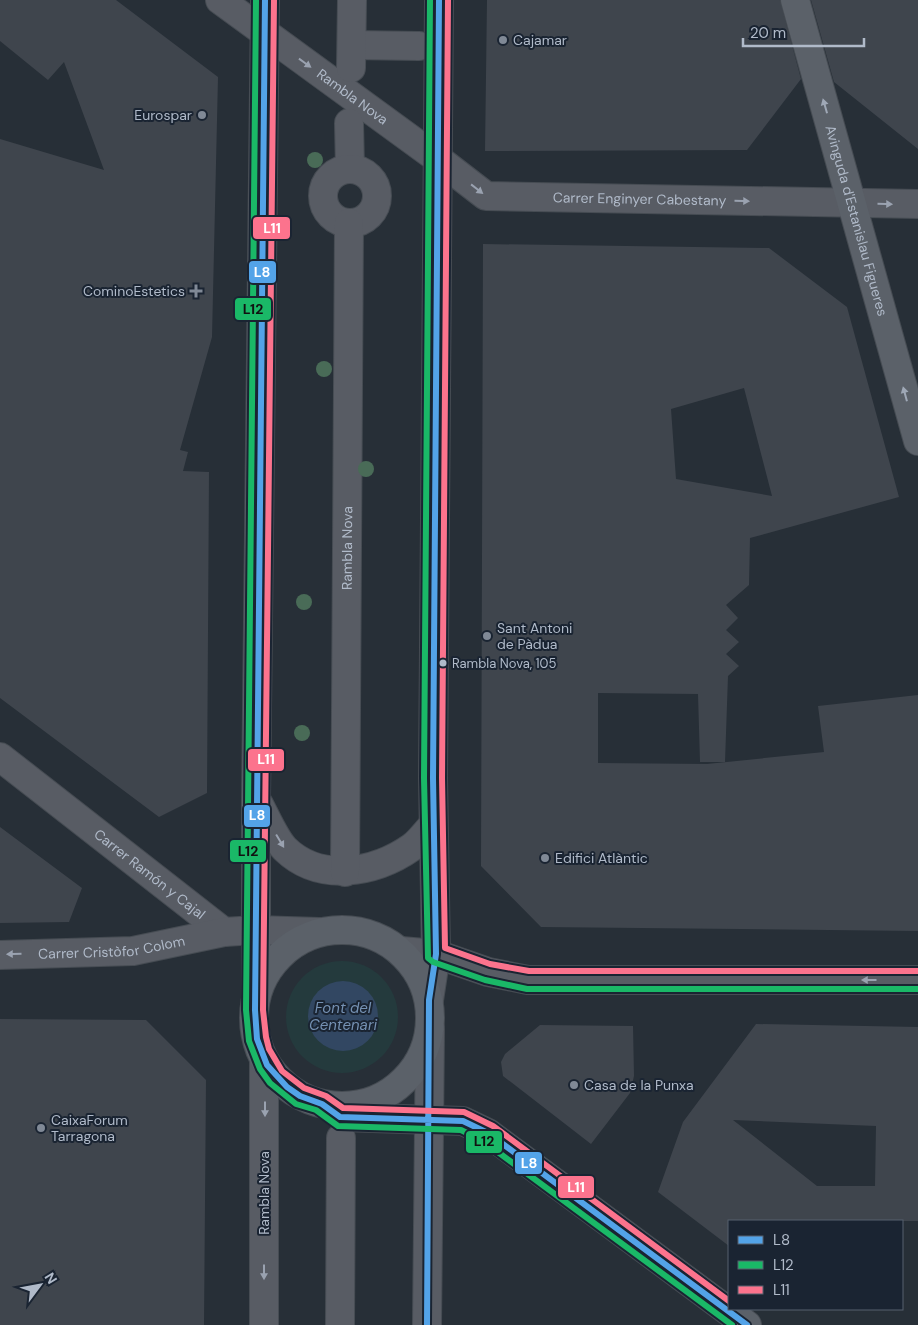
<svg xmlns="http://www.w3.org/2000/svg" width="918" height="1325" font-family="'DM Sans',sans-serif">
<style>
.green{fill:#243a3d}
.water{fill:#324762}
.building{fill:#3f454d;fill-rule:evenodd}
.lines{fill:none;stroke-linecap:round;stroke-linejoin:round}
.street-casing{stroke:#464c53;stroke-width:30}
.secondary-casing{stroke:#464c53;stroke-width:30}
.street{stroke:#585c64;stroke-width:28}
.secondary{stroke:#5b6169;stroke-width:28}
.bus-1-casing{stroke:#1a2432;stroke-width:10}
.bus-2-casing{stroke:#1a2432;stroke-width:10}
.bus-3-casing{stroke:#1a2432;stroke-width:10}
.bus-1{stroke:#53a3e8;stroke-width:6}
.bus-2{stroke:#1ab867;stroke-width:6}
.bus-3{stroke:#fc738d;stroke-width:6}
.tree{fill:#496b57}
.oneway{fill:#9aa2b0}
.oneway2{fill:#9fa8b6}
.poi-dot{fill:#808996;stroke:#1a2432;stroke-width:2}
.bus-dot{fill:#b0bac9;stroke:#1a2432;stroke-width:2}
.labels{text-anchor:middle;stroke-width:4;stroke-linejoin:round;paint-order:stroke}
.bus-label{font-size:13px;fill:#b0bac9;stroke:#1a2432;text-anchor:start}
.poi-label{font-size:14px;fill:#b0bac9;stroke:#1a2432;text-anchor:start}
.street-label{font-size:14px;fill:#b0bac9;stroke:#1a2432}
.water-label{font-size:15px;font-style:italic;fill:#7591b3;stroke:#1a2432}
.line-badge{stroke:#1a2432;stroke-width:2}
.badge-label{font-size:14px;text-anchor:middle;font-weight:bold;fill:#fff}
.pale-badge-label{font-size:14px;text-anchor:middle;font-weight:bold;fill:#111}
</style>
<rect width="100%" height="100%" fill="#272f37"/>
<path class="green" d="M286 1017a56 56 0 1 1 112 0a56 56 0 1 1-112 0Z"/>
<path class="water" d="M308 1016a35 35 0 1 1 70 0a35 35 0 1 1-70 0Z"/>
<path class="building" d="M 0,0 L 116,0 L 218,77 L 212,337 L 180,450 L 188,452 L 183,471 L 209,472 L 207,793 L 159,817 L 0,698 L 0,139 L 104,170 L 64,62 L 48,80 L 0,41 Z
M 487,0 L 780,0 L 801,79 L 747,150 L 485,151 Z
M 811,0 L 918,0 L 918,149 L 834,82 Z
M 483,244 L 769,248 L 847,307 L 899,497 L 750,538 L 749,585 L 726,605 L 738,618 L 726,630 L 739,642 L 726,654 L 739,666 L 728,676 L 725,762 L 700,762 L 698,694 L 598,693 L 598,763 L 707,764 L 824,752 L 818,706 L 918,695 L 918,931 L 541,927 L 481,866 ZM 744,388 L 772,496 L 676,479 L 671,409 Z
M 0,827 L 82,888 L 69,922 L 0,923 Z
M 0,1019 L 146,1020 L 206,1080 L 204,1325 L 0,1325 Z
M 756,1024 L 918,1027 L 918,1221 L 729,1221 L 729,1246 L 658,1192 L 683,1122 ZM 733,1120 L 876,1126 L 875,1186 L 817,1186 Z
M 540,1025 L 633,1026 L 634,1076 L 630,1093 L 591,1144 L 503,1076 L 501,1062 L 505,1054 Z"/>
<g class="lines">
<defs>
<g id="street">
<path id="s1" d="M 220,0 L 438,159 L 486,196 L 918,204"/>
<path d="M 352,45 L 419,46"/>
<path d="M 351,68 L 352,0"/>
<path d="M 349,123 L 350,169"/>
<circle cx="350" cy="196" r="27"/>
<path id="s2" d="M 0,757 L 224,932"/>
<path d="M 256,799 C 264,812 274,838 285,849 C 320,883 375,873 412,847 C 420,841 426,832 433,825"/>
<path id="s3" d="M 345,872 L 349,223"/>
<path d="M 401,951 L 436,954 L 488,972 L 528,980 L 918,980"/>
<path id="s4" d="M 0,955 L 133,951 L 224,932 L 256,930 L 319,932"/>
<path d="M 429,1000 L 436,954 L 433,778 L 439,0"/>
<path d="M 264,1325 L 264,1060"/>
<path d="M 340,1325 L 341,1138"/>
<path d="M 427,1325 L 430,1029"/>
</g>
<g id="secondary">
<path id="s5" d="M 795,0 L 918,441"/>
<circle cx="342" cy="1018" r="88"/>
<path d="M 256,994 L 256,799 L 265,0"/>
<path d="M 342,1117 L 463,1121 L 488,1133 L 747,1325"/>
</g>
</defs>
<use href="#street" class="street-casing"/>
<use href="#secondary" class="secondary-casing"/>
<use href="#street" class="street"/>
<use href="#secondary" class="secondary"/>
<defs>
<path id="bus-1" d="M 265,0 L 255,1010 L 257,1039 L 267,1065 L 287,1087 L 300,1096 L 322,1104 L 340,1117 L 463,1121 L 488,1133 L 747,1325
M 427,1325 L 429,1000 L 436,954 L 433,778 L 439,0"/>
<path id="bus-2" d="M 256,0 L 246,1010 L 249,1041 L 260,1069 L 270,1083 L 296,1104 L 316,1110 L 338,1126 L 461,1130 L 483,1141 L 732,1325
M 430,0 L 424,778 L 428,958 L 433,962 L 485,980 L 527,989 L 918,989"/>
<path id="bus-3" d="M 274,0 L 263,1010 L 266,1037 L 269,1049 L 282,1071 L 304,1088 L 326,1096 L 343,1108 L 464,1112 L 493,1126 L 729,1301
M 448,0 L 442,778 L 445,948 L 490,964 L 529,971 L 918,971"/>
</defs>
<use href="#bus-1" class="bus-1-casing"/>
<use href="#bus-2" class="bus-2-casing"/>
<use href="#bus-3" class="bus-3-casing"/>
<use href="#bus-1" class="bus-1"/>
<use href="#bus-2" class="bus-2"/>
<use href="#bus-3" class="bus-3"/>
</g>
<g class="tree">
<circle cx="315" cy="160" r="8"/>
<circle cx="324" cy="369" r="8"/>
<circle cx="366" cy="469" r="8"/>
<circle cx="304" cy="602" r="8"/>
<circle cx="302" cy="733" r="8"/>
</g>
<defs><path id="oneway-solid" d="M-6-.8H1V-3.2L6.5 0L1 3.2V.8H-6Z" transform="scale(1.25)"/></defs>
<g class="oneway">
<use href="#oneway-solid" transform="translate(305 63) rotate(36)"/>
<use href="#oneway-solid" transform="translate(477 189) rotate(38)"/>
<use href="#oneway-solid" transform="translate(742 201) rotate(1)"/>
<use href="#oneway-solid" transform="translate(885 204) rotate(1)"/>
<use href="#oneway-solid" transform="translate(280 841) rotate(59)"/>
<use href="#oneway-solid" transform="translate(14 954) rotate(179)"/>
<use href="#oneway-solid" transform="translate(869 980) rotate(-180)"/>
<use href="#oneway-solid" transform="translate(265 1109) rotate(90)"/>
<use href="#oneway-solid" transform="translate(264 1272) rotate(90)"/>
</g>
<g class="oneway2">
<use href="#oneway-solid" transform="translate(825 106) rotate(-106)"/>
<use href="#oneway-solid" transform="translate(905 394) rotate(-105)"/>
</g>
<g class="poi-dot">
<circle cx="503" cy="40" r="5"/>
<circle cx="202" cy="115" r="5"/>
<path d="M193.5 283.5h5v5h5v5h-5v5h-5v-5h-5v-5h5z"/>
<circle cx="487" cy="636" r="5"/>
<circle cx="545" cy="858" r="5"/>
<circle cx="574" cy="1085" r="5"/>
<circle cx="41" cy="1128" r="5"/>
</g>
<circle class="bus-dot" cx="443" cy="663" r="4.5"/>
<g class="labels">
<g class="bus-label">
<text x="452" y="668">Rambla Nova, 105</text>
</g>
<g class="poi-label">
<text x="513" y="45">Cajamar</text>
<text x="192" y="120" text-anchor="end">Eurospar</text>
<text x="185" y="296" text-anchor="end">CominoEstetics</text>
<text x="497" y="633">Sant Antoni<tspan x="497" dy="16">de Pàdua</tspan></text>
<text x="555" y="863">Edifici Atlàntic</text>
<text x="584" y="1090">Casa de la Punxa</text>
<text x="51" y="1125">CaixaForum<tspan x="51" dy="16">Tarragona</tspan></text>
</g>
<g class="street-label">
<text dy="5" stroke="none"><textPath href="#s1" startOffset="164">Rambla Nova</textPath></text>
<text dy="5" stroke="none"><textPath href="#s1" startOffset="484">Carrer Enginyer Cabestany</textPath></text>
<text dy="5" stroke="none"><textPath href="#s5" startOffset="229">Avinguda d'Estanislau Figueres</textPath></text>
<text dy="5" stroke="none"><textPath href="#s3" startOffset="324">Rambla Nova</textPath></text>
<text dy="5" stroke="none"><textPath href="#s2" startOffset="190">Carrer Ramón y Cajal</textPath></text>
<text dy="5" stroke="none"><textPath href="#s4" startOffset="112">Carrer Cristòfor Colom</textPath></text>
<text transform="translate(264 1193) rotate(-90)" y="5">Rambla Nova</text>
</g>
<g class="water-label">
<text x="343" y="1013">Font del<tspan x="343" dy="17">Centenari</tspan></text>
</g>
</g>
<g class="line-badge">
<rect x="252" y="216" width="39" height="24" rx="5" fill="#fc738d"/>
<rect x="248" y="260" width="29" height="24" rx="5" fill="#53a3e8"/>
<rect x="234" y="297" width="38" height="24" rx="5" fill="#1ab867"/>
<rect x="247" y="748" width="38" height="24" rx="5" fill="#fc738d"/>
<rect x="243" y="804" width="28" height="24" rx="5" fill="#53a3e8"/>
<rect x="229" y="839" width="38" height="24" rx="5" fill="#1ab867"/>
<rect x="465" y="1130" width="38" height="24" rx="5" fill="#1ab867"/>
<rect x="514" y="1151" width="29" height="24" rx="5" fill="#53a3e8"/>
<rect x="557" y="1175" width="38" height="24" rx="5" fill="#fc738d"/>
</g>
<g class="badge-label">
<text x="272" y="233">L11</text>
<text x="262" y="277">L8</text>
<text x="266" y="764">L11</text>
<text x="257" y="820">L8</text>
<text x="529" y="1168">L8</text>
<text x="576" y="1192">L11</text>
</g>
<g class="pale-badge-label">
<text x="253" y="314">L12</text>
<text x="248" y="856">L12</text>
<text x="484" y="1146">L12</text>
</g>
<rect x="728" y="1220" width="175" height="90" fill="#1a2432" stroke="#56606e"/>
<rect x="738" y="1236" width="25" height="8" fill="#53a3e8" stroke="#56606e"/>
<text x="773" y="1245" font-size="15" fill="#b0bac9">L8</text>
<rect x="738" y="1261" width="25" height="8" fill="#1ab867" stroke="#56606e"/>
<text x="773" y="1270" font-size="15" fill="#b0bac9">L12</text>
<rect x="738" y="1286" width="25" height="8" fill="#fc738d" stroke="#56606e"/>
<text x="773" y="1295" font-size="15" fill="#b0bac9">L11</text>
<g transform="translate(40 1285) rotate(58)" stroke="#1a2432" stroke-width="4" paint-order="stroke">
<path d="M0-4L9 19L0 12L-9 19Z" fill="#b0bac9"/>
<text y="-8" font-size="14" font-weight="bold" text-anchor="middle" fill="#b0bac9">N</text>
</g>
<path d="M743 38v8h121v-8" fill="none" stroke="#b0bac9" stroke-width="2.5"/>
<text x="750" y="38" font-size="15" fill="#b0bac9" stroke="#1a2432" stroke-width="4" paint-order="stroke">20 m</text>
</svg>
